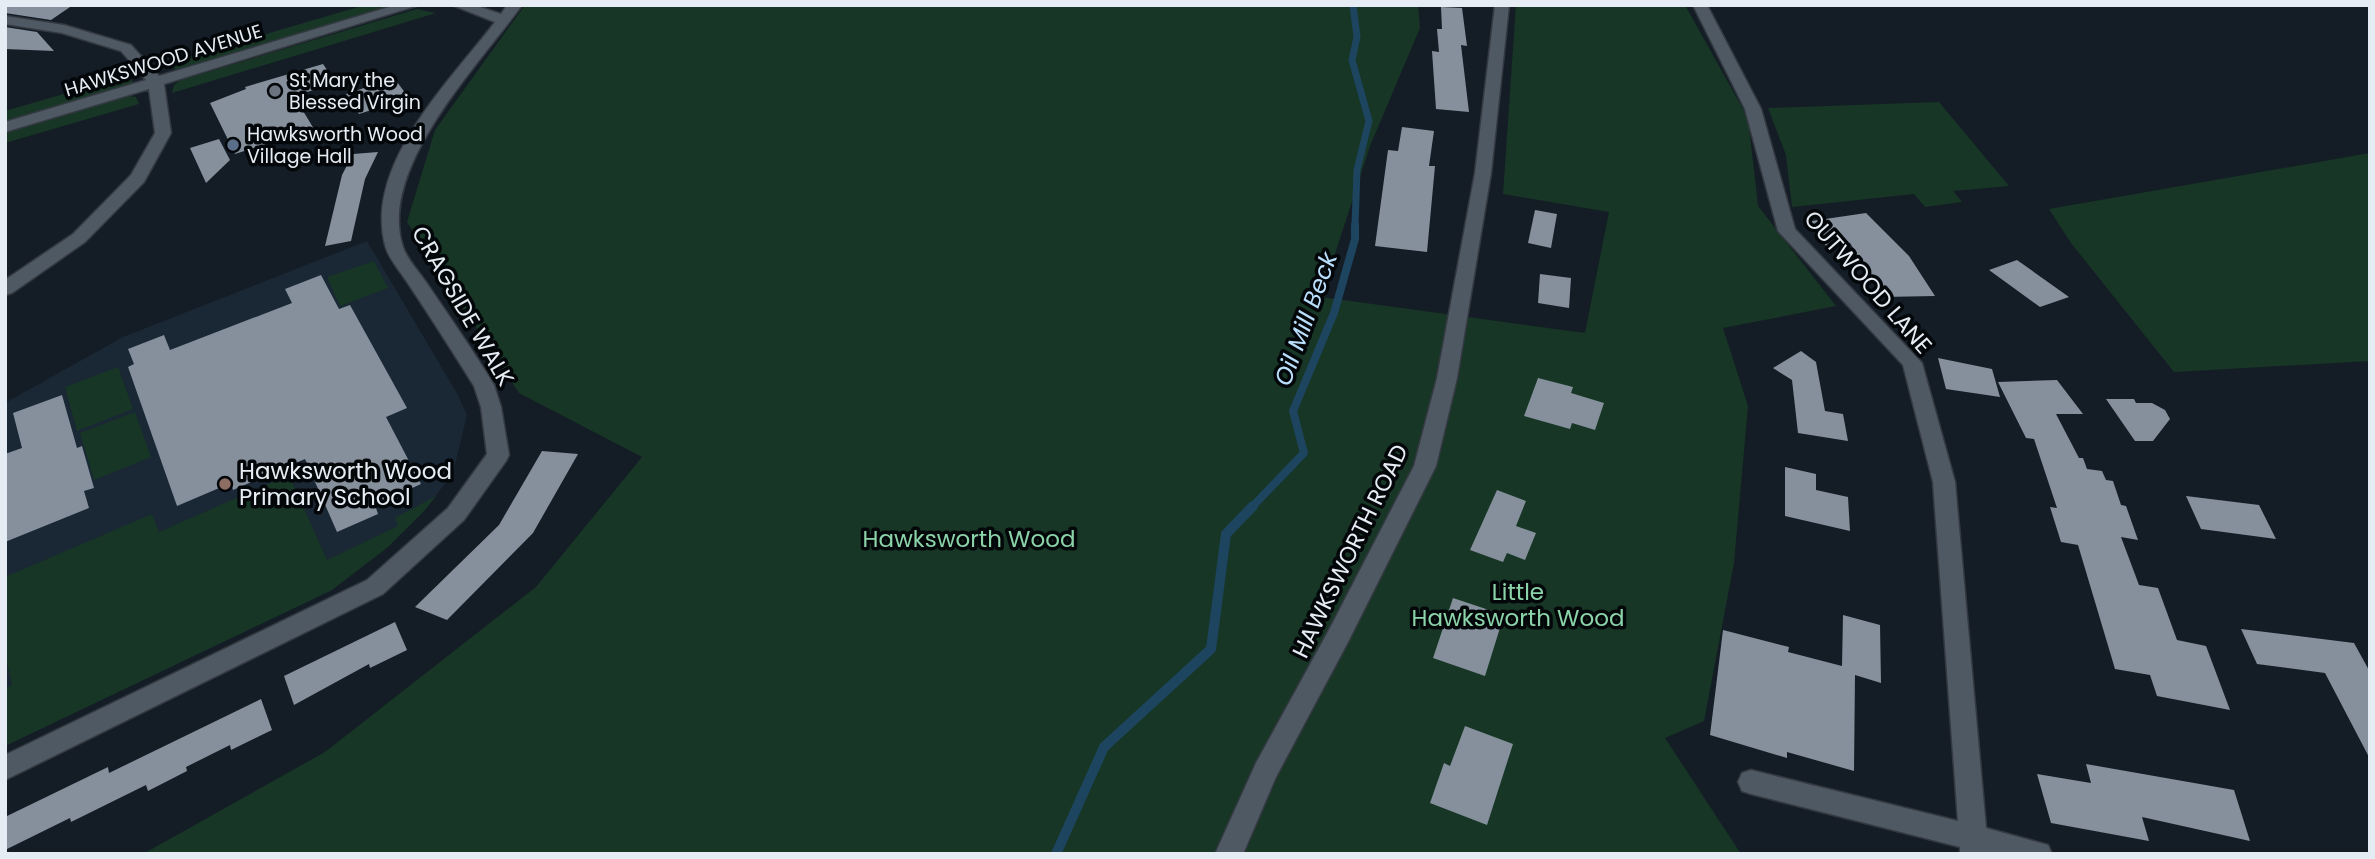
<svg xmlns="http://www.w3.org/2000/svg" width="2375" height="859" font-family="Poppins,sans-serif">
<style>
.built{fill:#1a2735}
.green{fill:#173625}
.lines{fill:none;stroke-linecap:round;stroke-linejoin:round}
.stream-far2{stroke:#1e4560;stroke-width:7}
.stream-far1{stroke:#1e4560;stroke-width:8}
.stream{stroke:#1e4560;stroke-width:10}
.building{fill:#85909c}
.street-casing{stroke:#343941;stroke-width:3}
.street{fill:#4e5964;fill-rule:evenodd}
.worship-dot{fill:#6b7280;stroke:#04070a;stroke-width:2.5}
.service-dot{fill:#5c6f8a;stroke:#04070a;stroke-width:2.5}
.education-dot{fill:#8d6e63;stroke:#04070a;stroke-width:2.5}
.labels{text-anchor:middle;stroke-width:7;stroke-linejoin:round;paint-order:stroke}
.far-street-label{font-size:19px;fill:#e6ecf3;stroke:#04070a}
.far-poi-label{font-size:19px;fill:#e6ecf3;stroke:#04070a;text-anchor:start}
.street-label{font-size:23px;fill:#e6ecf3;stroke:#04070a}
.poi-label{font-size:23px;fill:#e6ecf3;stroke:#04070a;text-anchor:start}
.park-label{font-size:23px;fill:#8bd3a8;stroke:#04070a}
.water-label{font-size:24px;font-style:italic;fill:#badffd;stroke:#04070a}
</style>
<rect width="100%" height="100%" fill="#141d26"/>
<path class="built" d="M 367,241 L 458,395 L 467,415 L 453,473 L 425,510 L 387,547 L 332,590 L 5,746 L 5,403 L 123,337 Z"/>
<path class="green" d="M 365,5 L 396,5 L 178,71 L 167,63 Z
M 525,5 L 1418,5 L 1420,28 L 1370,146 L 1321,297 L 1585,333 L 1609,212 L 1503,194 L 1516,5 L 1685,5 L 1748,118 L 1758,206 L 1836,306 L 1723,328 L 1748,406 L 1734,563 L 1704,721 L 1665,738 L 1741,854 L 143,854 L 325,752 L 536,587 L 642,457 L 519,393 L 407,222 L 435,130 Z
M 417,9 L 436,13 L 172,93 L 174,85 L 181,80 Z
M 129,75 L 133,83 L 125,87 L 5,122 L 5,111 Z
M 128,96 L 136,97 L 139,104 L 5,143 L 5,132 Z
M 1939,102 L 2009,186 L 1953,191 L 1962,202 L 1925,207 L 1914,194 L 1792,207 L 1786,155 L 1768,108 Z
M 2370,153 L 2370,361 L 2174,372 L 2071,243 L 2049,209 Z
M 374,261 L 388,288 L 340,306 L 327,277 Z
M 118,367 L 133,409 L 77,431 L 65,387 Z
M 135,412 L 151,457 L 94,480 L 80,433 Z
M 289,475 L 327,560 L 398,526 L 395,518 L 436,496 L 425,510 L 388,547 L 332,590 L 5,746 L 5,689 L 12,685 L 5,654 L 5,577 L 152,514 L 159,532 Z"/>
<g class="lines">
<path class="stream-far2" d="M 1353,5 L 1357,37 L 1352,60 L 1369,121 L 1357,170 L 1355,226"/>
<path class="stream-far1" d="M 1251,508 L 1304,453 L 1293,411 L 1334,313 L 1355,239 L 1355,225"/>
<path class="stream" d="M 1056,854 L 1104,747 L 1211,649 L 1226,534 L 1253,506"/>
</g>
<path class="building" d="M 5,5 L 73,5 L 51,20 L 5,13 Z
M 1441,7 L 1462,8 L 1467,46 L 1461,45 L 1469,112 L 1436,109 L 1432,51 L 1439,52 L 1437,29 L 1442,29 Z
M 5,27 L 37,32 L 54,51 L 5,49 Z
M 323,64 L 336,83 L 294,96 L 314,129 L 235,154 L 210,103 L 246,89 L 245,87 Z
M 394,78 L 409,98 L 359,114 L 346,94 Z
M 1402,127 L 1434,131 L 1429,166 L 1435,166 L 1427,252 L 1375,246 L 1388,150 L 1398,151 Z
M 219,139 L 230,160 L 206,183 L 190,148 Z
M 378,152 L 365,179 L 351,241 L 325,246 L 342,175 L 353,154 Z
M 1535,210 L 1557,214 L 1551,248 L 1528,243 Z
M 1866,213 L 1909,256 L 1935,296 L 1883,297 L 1850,243 L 1827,247 L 1805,222 Z
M 2017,260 L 2069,297 L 2040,307 L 1989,270 Z
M 1540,274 L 1571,278 L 1569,308 L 1538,303 Z
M 321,275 L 339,309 L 350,305 L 407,408 L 386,417 L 421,484 L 375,505 L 378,514 L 337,532 L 305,459 L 233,490 L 231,483 L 177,506 L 128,367 L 134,364 L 128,349 L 164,335 L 170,350 L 292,303 L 285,289 Z
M 1801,351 L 1816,362 L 1825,411 L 1843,414 L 1848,441 L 1798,433 L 1792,380 L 1773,368 Z
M 1938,358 L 1992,369 L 2000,397 L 1946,389 Z
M 1538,378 L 1573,387 L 1571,393 L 1604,403 L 1595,430 L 1572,423 L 1570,429 L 1524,416 Z
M 2057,380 L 2083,414 L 2056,414 L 2079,458 L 2083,458 L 2087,469 L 2102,471 L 2106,480 L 2113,481 L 2121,505 L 2126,506 L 2138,540 L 2121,537 L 2139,585 L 2158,588 L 2177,640 L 2206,646 L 2230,710 L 2157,696 L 2150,675 L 2115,669 L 2078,545 L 2061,542 L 2050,507 L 2057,508 L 2034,439 L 2026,438 L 1998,382 Z
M 62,395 L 77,448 L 82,446 L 94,488 L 84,491 L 89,508 L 5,542 L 5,454 L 22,448 L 13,413 Z
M 2106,399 L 2134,399 L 2136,403 L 2152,403 L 2165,410 L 2170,419 L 2153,441 L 2135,441 Z
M 542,451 L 578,454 L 533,533 L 447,620 L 415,607 L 499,525 Z
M 1785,467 L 1816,474 L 1816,490 L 1848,497 L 1850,531 L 1785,516 Z
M 1497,490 L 1526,501 L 1516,526 L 1536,533 L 1525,560 L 1507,553 L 1503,562 L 1470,550 Z
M 2186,496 L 2259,505 L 2276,539 L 2201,529 Z
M 1453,598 L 1504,615 L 1485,676 L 1433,658 Z
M 1843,615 L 1880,625 L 1881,683 L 1855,675 L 1854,771 L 1787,752 L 1787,758 L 1710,735 L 1723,630 L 1789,647 L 1788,652 L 1842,666 Z
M 395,622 L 407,650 L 370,668 L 369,664 L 294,705 L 284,676 Z
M 2241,629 L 2354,643 L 2370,672 L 2370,759 L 2325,673 L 2257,664 Z
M 261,699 L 272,730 L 231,750 L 230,745 L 186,767 L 187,771 L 148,791 L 146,785 L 71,822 L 70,818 L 5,850 L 5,817 L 108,767 L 109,773 Z
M 1465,726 L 1513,744 L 1487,825 L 1430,803 L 1444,763 L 1450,766 Z
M 2086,764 L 2234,790 L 2250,841 L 2142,817 L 2149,841 L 2051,823 L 2037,774 L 2091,783 Z"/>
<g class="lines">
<defs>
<path id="street" d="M 396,5 L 419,5 L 164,84 L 171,133 L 144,182 L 85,242 L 12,293 L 5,295 L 5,280 L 73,234 L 131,175 L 155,133 L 149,89 L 5,132 L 5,122 L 146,80 L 121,51 L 62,33 L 5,24 L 5,16 L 64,25 L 131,45 L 159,76 Z
M 452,5 L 474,5 L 501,14 L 507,5 L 522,5 C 480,64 377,168 403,247 C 407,259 419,272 426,282 C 449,316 473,350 494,385 L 501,407 L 509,455 L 506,461 L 464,520 L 383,594 L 5,780 L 5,755 L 367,580 L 448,508 L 487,454 L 481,407 L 474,386 C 452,351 430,316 407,282 C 400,271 388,258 385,245 C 364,164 451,80 495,22 Z
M 1495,5 L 1509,5 L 1491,173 L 1457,378 L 1436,466 L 1348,642 L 1276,777 L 1243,854 L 1215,854 L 1256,763 L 1330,628 L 1414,466 L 1437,378 L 1475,173 Z
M 1693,5 L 1707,5 L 1761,109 L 1795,229 L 1922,363 L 1955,482 L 1986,828 L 2048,845 L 2052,854 L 1960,854 L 1960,847 L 1751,794 L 1742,791 L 1738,782 L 1742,773 L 1751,770 L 1958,821 L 1933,482 L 1903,365 L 1778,231 L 1745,109 Z"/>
</defs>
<use href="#street" class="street-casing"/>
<use href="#street" class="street"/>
</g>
<circle class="worship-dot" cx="275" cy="91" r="7"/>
<circle class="service-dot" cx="233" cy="145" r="7"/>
<circle class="education-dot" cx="225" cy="484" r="7"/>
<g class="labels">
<g class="far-street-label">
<text transform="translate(163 60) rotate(-17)" y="7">HAWKSWOOD AVENUE</text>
</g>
<g class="far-poi-label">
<text x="289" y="87">St Mary the<tspan x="289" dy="22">Blessed Virgin</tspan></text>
<text x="247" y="141">Hawksworth Wood<tspan x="247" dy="22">Village Hall</tspan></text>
</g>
<g class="street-label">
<text transform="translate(1868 282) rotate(49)" y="8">OUTWOOD LANE</text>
<text transform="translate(463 306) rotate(60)" y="8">CRAGSIDE WALK</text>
<text transform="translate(1350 551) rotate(-64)" y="8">HAWKSWORTH ROAD</text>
</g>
<g class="poi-label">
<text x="239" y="479">Hawksworth Wood<tspan x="239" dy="26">Primary School</tspan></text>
</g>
<g class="park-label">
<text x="969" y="547">Hawksworth Wood</text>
<text x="1518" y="600">Little<tspan x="1518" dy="26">Hawksworth Wood</tspan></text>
</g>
<g class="water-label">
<text transform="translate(1306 319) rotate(-70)" y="8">Oil Mill Beck</text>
</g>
</g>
<rect width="2375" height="859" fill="none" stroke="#e6ecf3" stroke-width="14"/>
</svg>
